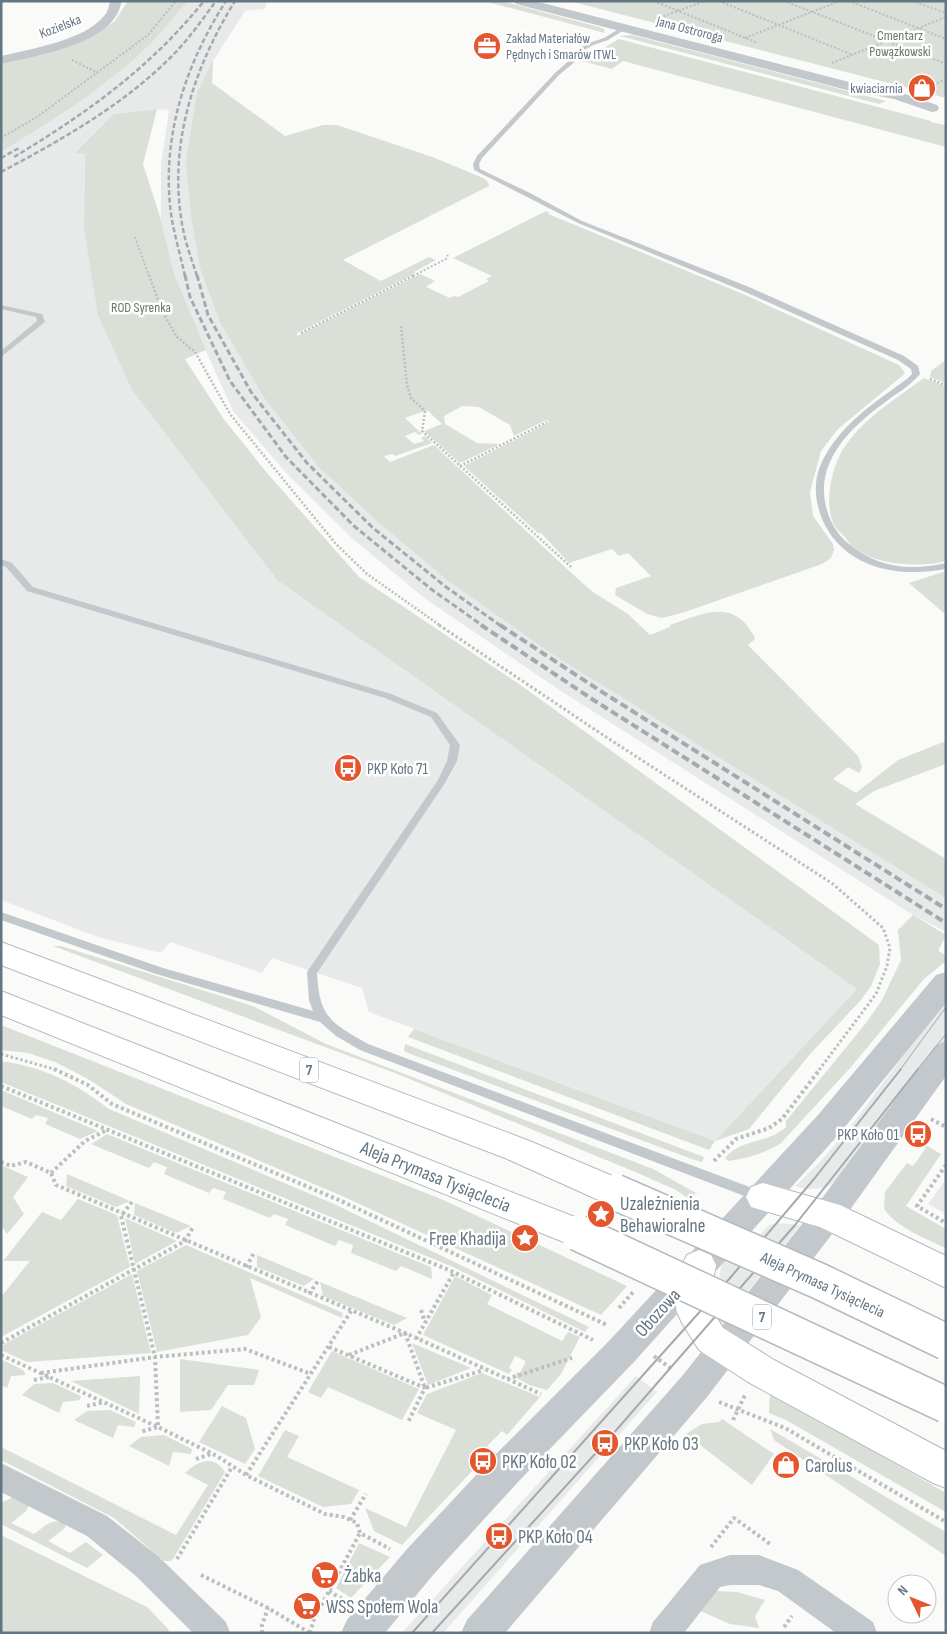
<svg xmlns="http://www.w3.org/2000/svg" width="947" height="1634" font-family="'Sofia Sans Condensed',sans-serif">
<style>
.built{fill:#e8e9e9}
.green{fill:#dadfd7}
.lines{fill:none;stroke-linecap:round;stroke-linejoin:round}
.primary-casing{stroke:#b5babe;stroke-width:2}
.path-far3{stroke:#bbbfc2;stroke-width:2;stroke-dasharray:2 2;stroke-linecap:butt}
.path-far2{stroke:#bbbfc2;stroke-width:2.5;stroke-dasharray:2 2;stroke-linecap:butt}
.path-far1{stroke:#bbbfc2;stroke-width:3;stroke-dasharray:2.5 2.5;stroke-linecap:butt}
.path{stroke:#bbbfc2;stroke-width:4;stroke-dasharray:3 3;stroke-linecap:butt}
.service{fill:#c3c8cc;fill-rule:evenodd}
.minor{fill:#c3c8cc;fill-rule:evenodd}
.tertiary{fill:#c3c8cc;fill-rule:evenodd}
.primary{fill:#fff;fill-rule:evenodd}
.tram-far1{stroke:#a2aab0;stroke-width:1}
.tram{stroke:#a2aab0;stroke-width:2}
.rail-far2{stroke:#a2aab0;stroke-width:2.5;stroke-dasharray:5 2.5;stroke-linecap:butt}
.rail-far1{stroke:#a2aab0;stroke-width:3;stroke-dasharray:6 3;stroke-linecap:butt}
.rail{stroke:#a2aab0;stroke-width:4;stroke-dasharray:8 4;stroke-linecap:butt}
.primary-bridge-casing{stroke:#b5babe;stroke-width:38;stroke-linecap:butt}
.primary-bridge{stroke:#fff;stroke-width:35}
.labels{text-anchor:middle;stroke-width:5;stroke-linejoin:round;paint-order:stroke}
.far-street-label{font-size:14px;fill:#657683;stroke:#fff}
.far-park-label{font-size:14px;fill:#687a64;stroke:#fff}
.far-poi-label{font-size:14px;fill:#657683;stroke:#fff;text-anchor:start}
.shield{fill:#fff;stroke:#939fa8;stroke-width:1}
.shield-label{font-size:15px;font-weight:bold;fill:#657683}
.poi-label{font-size:16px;fill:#657683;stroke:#fff;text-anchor:start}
.street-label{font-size:16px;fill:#657683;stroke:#fff}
.near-street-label{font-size:19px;fill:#657683;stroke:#fff}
.near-poi-label{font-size:19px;fill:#657683;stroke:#fff;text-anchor:start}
</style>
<rect width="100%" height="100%" fill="#fafaf8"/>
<path class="built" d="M 188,1 L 267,1 L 265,9 L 245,11 L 213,61 L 208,155 L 346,464 L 848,800 L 946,859 L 946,932 L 913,915 L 561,691 L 427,600 L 354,540 L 288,475 L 233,411 L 196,329 L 174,274 L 161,220 L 161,165 L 169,110 L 157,109 L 114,114 L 76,153 L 85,154 L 84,229 L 132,390 L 277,580 L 857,989 L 715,1141 L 369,1012 L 362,988 L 272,958 L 262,973 L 170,942 L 161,953 L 98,937 L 1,900 L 1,152 L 49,122 L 107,82 L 149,44 Z
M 946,998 L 946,1043 L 838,1180 L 825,1188 L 806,1189 L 795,1186 L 820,1162 L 854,1122 Z
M 946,1179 L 946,1214 L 928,1204 Z
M 777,1223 L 800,1225 L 721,1326 L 714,1324 L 715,1285 L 720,1275 L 722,1261 L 738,1245 L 738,1258 L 769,1225 Z
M 636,1376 L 657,1392 L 443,1633 L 402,1633 Z"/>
<path class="green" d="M 128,1 L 188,1 C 175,15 163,31 150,44 C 107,87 53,120 1,152 L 1,64 L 85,39 L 114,22 Z
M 484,1 L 501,1 L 599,27 L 604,29 L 605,33 Z
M 569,1 L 946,1 L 946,98 L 920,91 Z
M 631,35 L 636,36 L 886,101 L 879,104 L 620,36 Z
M 619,39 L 931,121 L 930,122 L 946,125 L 946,147 L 623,61 L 612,69 L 582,61 Z
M 213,61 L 212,83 L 285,136 L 323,125 L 337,125 L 435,158 L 483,178 L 488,182 L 489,186 L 343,260 L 381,281 L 429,257 L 436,260 L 414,272 L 416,273 L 297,333 L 297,336 L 420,274 L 435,281 L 426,287 L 450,298 L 454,296 L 458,297 L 489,281 L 486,279 L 492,276 L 453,258 L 546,211 L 549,213 L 548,214 L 743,294 L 899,365 L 905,373 L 902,376 L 838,429 L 821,451 L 810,492 L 813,516 L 833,544 L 834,550 L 831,558 L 822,564 L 685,612 L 662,618 L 647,614 L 615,595 L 616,588 L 651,576 L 628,553 L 619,556 L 612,549 L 569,563 L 541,533 L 538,533 L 464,466 L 550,422 L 546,420 L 514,436 L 510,425 L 479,407 L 462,406 L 444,416 L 445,424 L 477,443 L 500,444 L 460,463 L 424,431 L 442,424 L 427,410 L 405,418 L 422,434 L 419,435 L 415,432 L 405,436 L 414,444 L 424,441 L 421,438 L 425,436 L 432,443 L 395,456 L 392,454 L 384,456 L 390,462 L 434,445 L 580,581 L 593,592 L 628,614 L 650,635 L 670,627 L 670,625 C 702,614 733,597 754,636 L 755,639 L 748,645 L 858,756 L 862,767 L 859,773 L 848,767 L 833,779 L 856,793 L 898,760 L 946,741 L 946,764 L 874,791 L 855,804 L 946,859 L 946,898 L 552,654 L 446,579 L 377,521 L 318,466 L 265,399 L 220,322 L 200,268 L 191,216 L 186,161 L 197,93 Z
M 157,109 L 143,164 L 161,220 L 174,274 L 206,350 L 185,359 L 223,418 L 267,473 L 359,577 L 522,686 L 879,945 L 880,964 L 871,986 L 861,1000 L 811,1053 L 749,1129 L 715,1141 L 709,1150 L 408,1037 L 414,1029 L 715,1141 L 857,989 L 277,580 L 132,390 L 98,315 L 84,229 L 85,154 L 75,153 L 114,114 Z
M 946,360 L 946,383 L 930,377 L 931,371 Z
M 924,378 L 946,386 L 946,561 C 921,568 878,565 857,550 C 852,547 848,541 844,536 C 841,533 836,529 834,525 C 824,504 831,470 842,451 C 862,419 894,400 924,378 Z
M 946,571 L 946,615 L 909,583 Z
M 913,915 L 946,935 L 938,951 L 946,955 L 946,961 L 924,979 L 851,1067 L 781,1143 C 764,1154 748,1158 728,1161 L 725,1158 C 741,1138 768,1144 786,1127 L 786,1121 L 866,1023 L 882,1000 L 901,960 L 898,930 Z
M 53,946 L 61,946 L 253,1006 L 326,1044 L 653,1169 L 696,1193 L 689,1199 L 676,1190 L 640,1174 L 395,1073 Z
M 1,1025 L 441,1199 L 627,1286 L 601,1315 L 342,1196 L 126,1104 L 88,1079 L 55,1062 L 28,1053 L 1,1050 Z
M 405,1044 L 704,1157 L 702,1162 L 689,1158 L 408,1053 L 404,1051 Z
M 1,1061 C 44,1067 75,1083 109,1109 L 334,1204 L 589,1327 L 585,1332 L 453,1267 L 1,1082 Z
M 1,1090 L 98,1131 L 80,1139 L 45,1124 L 48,1118 L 36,1115 L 32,1119 L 1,1106 Z
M 107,1134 L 431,1267 L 432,1279 L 401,1266 L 396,1271 L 351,1253 L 353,1245 L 339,1240 L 335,1246 L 285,1225 L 288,1219 L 274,1214 L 270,1218 L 223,1199 L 226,1192 L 213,1188 L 209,1193 L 164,1174 L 167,1167 L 154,1162 L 149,1168 L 91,1144 Z
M 922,1143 L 941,1154 L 906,1206 L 946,1229 L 946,1248 C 928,1240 892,1225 884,1208 L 885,1192 L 907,1163 L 913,1166 L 926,1148 L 920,1145 Z
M 1,1165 L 28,1177 L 13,1197 L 24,1214 L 7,1234 L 1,1225 Z
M 67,1174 L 130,1201 L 116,1207 L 66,1186 Z
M 78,1199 L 117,1215 L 130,1267 L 1,1337 L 1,1297 L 30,1261 L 3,1261 L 42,1212 L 61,1220 Z
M 135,1203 L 191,1226 L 176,1233 L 134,1215 Z
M 125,1218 L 177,1241 L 135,1264 Z
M 186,1245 L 343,1313 L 342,1318 L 250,1278 L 261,1317 L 248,1335 L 157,1352 L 137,1271 Z
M 257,1255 L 314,1279 L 304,1286 L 257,1267 Z
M 132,1274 L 151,1353 L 27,1362 L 1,1350 L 1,1346 Z
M 455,1276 L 492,1295 L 487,1304 L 562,1341 L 568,1332 L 580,1337 L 561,1374 L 547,1390 L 529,1385 L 515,1377 L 517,1372 L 520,1373 L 526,1361 L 515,1356 L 509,1368 L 512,1370 L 509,1374 L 423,1335 Z
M 320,1282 L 407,1318 L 394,1325 L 323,1296 Z
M 412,1343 L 471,1368 L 428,1385 Z
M 332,1351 L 419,1389 L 402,1420 L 328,1387 L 321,1398 L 308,1392 Z
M 1,1359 L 23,1370 L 26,1375 L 11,1376 L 7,1388 L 1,1385 Z
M 180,1359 L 259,1370 L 254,1385 L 228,1385 L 211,1410 L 180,1412 Z
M 482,1373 L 540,1397 L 507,1435 L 502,1431 L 487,1446 L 492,1450 L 402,1545 L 374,1531 L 365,1508 L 406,1527 L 456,1430 L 417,1413 L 427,1394 Z
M 140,1376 L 139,1414 L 71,1381 Z
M 53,1383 L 81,1396 L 80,1400 L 63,1402 L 59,1413 L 22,1395 L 34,1384 Z
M 770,1392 L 946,1493 L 946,1512 L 786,1420 L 769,1413 Z
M 222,1406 L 246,1418 L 255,1449 L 245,1464 L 199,1442 Z
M 110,1410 L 136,1422 L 134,1427 L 118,1425 L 113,1438 L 74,1420 L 87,1411 Z
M 722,1419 L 774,1454 L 752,1485 L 686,1434 L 702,1424 L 719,1422 Z
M 770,1429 L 946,1532 L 946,1556 L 774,1440 Z
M 285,1430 L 299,1436 L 287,1457 L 359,1490 L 351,1504 L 323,1507 L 258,1476 Z
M 164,1435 L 192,1449 L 191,1454 L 173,1452 L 169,1466 L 129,1446 L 141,1437 Z
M 1,1447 L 176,1535 L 208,1485 L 185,1473 C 198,1461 213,1454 225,1472 L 173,1559 L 171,1561 L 164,1561 L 114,1518 L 1,1460 Z
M 13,1497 L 29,1505 L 26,1511 L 11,1523 L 34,1534 C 45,1526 53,1517 66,1524 L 65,1528 L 48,1541 L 70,1553 L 86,1542 L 103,1555 L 87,1568 L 1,1524 L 1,1503 Z
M 1,1535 L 147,1607 L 169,1630 L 168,1633 L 1,1633 Z
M 359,1543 L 390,1557 L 351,1598 L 336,1588 Z
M 715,1591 L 737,1592 L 765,1600 L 755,1616 L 759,1628 L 730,1624 L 696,1609 Z"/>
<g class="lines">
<defs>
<path id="primary" d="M 1,942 L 527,1140 L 627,1182 L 632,1192 L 627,1202 L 615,1206 L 603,1202 L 505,1158 L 1,965 Z
M 1,991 L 590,1223 L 595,1233 L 590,1243 L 578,1247 L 566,1243 L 1,1015 Z
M 763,1183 L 840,1205 L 946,1256 L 946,1288 L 820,1227 L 751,1207 L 746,1197 L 751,1187 Z
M 699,1250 L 711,1255 L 716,1265 L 709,1300 L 711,1308 L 723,1328 L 774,1360 L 946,1451 L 946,1488 L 933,1483 L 748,1382 L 699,1350 L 682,1323 L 677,1312 L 675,1300 L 682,1265 L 687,1255 Z"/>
</defs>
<use href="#primary" class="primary-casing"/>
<path class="path-far3" d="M 654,1 L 758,43
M 719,1 L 853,55
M 784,1 L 946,64
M 849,1 L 946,39
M 912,1 L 946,13
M 656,19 L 705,1
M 745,38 L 840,1
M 72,60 L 98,73
M 832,63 L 946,17
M 926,88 L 946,79
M 1,138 L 37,117 L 148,35 L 176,1
M 135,237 L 149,276
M 413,276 L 446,259 L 448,255"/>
<path class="path-far2" d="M 149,275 L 162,311 L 177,337 L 195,352 L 230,414 L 336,544 L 367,574 L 441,626
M 401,326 L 407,385 L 411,398 L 425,411 L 422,431 L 571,567
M 301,333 L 415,275
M 930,379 L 946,385
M 460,466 L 547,422"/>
<path class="path-far1" d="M 439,625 L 603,735 L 833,884 L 883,928 L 890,948 L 887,966 L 876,994 L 819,1070
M 1,1054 L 57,1070"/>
<path class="path" d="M 54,1069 L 88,1085 L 112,1104 L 339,1200 L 607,1325
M 1,1086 L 449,1270 L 593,1340
M 931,1119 L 946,1127
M 714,1161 L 736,1139 L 769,1128 L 782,1119 L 820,1069
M 1,1162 L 11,1166 L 26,1162 L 51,1173 L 56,1185 L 405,1333 L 541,1394
M 946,1165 L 917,1206 L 946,1223
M 51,1173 L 85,1141 L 107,1130
M 132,1202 L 121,1216 L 155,1357 L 158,1427 L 140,1432
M 246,1267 L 254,1253
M 309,1294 L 318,1281
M 619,1308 L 633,1292
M 421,1310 L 425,1322
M 416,1339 L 454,1272
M 1,1343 L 185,1241 L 193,1227
M 329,1347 L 425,1388 L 408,1422
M 1,1355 L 158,1427 L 217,1456 L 246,1475 L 325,1514 L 344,1517 L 357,1523 L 360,1533 L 390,1549
M 349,1355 L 405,1333 L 425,1388 L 484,1370
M 654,1356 L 673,1370
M 41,1373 L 155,1357 L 245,1349 L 311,1374
M 507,1379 L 572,1358
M 34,1380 L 49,1377
M 719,1402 L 785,1428 L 946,1522
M 87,1406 L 104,1402
M 733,1420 L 745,1395
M 196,1459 L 211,1454
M 246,1475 L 351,1311
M 350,1520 L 366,1494
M 711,1547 L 734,1518 L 770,1544
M 177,1559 L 232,1467
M 201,1575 L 268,1608 L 310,1633
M 329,1591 L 347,1602
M 784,1627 L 792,1616
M 262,1633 L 262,1625 L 268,1608
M 310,1633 L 314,1619 L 360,1533"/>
<path class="service" d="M 622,27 L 627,28 L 608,40 L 593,45 L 581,52 L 577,60 L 559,75 L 482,158 L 479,164 L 480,169 L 528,192 L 582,221 L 749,287 L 904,356 L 918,366 L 920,374 C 911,385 899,392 888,400 C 855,424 817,457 825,502 C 828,518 836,534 849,544 C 878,568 910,571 946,563 L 946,569 C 898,578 844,569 822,519 C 815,501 813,482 821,464 C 838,426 875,402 907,379 L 912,374 L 911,369 L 898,360 L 743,291 L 578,223 L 474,170 L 473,164 L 477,156 L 555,73 L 572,58 L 576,50 L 589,43 L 604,38 Z
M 1,305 L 42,314 L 45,322 L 1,357 L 1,351 L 37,321 L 36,317 L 1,309 Z
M 1,559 L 12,563 L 33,587 L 391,694 L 437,713 L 460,745 L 457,761 L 445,783 L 317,973 C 319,1017 331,1023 368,1044 L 763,1192 L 765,1196 L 763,1200 L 759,1201 L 755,1200 L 360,1050 L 336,1036 L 320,1022 L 156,974 L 1,920 L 1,912 L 163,968 L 313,1011 L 309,1000 L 307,972 L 438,780 L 447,761 L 450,745 L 431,717 L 385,698 L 27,591 L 6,567 L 1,565 Z"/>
<path class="minor" d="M 110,1 L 122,1 C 120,8 118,14 114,19 C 93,47 34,56 1,64 L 1,56 C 31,49 85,40 104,16 C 108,12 109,6 110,1 Z
M 514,1 L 535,1 L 853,83 L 902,93 L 937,105 L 939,108 L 937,111 L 932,112 L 894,99 L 847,90 L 516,4 Z
M 1,1463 L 107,1516 L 158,1556 L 226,1622 L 230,1633 L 193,1633 L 136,1576 L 87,1536 L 1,1492 Z
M 730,1555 L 759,1555 L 798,1570 L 873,1622 L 877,1633 L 836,1633 L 778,1591 L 759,1585 L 730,1585 L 720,1587 L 684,1633 L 649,1633 L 653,1622 L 700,1565 Z"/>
<path class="tertiary" d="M 946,972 L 946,1003 L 840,1133 L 633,1363 L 518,1482 L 433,1575 L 385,1633 L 341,1633 L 347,1620 L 407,1549 L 492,1458 L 609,1341 L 818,1115 L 936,975 Z
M 946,1041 L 946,1076 L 839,1225 L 707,1397 L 505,1633 L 461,1633 L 467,1620 L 683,1375 L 817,1205 L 936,1045 Z"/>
<use href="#primary" class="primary"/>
<path class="tram-far1" d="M 900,1070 L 946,1007
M 917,1070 L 946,1034"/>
<path class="tram" d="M 412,1633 L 730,1278 L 814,1179 L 901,1069
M 432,1633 L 605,1443 L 795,1225 L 918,1069"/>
<path class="rail-far2" d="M 14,157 C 87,113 150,68 204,1
M 1,158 L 19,148
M 1,172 C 61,140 122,106 171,57 C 188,40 202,20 216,1
M 185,276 C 180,253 172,228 170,205 C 163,131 187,62 226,1
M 197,276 C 192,260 186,245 183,229 C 167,148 193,69 235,1"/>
<path class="rail-far1" d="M 185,275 L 190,297 L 230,381 L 286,457 L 354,526 L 431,589 L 483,626
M 197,275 L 208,315 L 251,392 L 307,463 L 373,528 L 446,587 L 501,626"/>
<path class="rail" d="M 481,625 L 592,699 L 946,923
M 500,625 L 599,690 L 946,909"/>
<defs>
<path id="primary-bridge" d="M 615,1192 L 819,1281 L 946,1342
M 578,1233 L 946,1405"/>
</defs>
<use href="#primary-bridge" class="primary-bridge-casing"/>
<use href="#primary-bridge" class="primary-bridge"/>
</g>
<defs>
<symbol id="office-disc" viewBox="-11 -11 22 22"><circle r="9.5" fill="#e4572e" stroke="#fff"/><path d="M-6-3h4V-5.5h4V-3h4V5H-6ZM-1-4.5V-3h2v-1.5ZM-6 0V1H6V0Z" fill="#fff"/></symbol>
<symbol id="shop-disc" viewBox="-11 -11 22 22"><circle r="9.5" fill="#e4572e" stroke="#fff"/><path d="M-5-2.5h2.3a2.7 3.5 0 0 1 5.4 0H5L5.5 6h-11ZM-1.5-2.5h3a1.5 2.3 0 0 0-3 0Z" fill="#fff"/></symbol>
<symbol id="bus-disc" viewBox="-11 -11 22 22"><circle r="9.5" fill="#e4572e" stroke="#fff"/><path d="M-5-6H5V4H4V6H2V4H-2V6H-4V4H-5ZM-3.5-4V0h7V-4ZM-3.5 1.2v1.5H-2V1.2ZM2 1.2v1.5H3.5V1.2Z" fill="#fff"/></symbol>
<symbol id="sight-disc" viewBox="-11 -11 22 22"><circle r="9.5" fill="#e4572e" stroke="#fff"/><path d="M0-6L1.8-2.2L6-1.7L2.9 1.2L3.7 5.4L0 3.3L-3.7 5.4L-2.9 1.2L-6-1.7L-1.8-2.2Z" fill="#fff"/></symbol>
<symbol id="supermarket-disc" viewBox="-11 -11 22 22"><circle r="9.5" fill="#e4572e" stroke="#fff"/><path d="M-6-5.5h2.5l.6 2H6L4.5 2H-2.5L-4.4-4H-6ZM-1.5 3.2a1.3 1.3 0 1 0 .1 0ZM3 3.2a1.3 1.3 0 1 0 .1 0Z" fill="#fff"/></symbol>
</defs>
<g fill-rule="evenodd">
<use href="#office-disc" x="471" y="30" width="32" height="32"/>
<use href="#shop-disc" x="906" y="72" width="32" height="32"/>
<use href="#bus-disc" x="332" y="752" width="32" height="32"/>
<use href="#bus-disc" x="902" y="1118" width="32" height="32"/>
<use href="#sight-disc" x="585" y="1198" width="32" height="32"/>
<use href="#sight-disc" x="509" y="1222" width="32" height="32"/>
<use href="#bus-disc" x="589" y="1427" width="32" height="32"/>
<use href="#bus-disc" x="467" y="1445" width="32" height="32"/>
<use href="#shop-disc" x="770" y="1449" width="32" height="32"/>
<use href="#bus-disc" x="483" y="1520" width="32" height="32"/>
<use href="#supermarket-disc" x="309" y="1559" width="32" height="32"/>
<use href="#supermarket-disc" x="291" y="1590" width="32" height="32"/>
</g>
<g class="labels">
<g class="far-street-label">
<text transform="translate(60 26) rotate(-21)" y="5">Kozielska</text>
<text transform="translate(690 29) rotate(15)" y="5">Jana Ostroroga</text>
</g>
<g class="far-park-label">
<text x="900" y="40">Cmentarz<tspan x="900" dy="16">Powązkowski</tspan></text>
<text x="141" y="312">ROD Syrenka</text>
</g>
<g class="far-poi-label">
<text x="506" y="43">Zakład Materiałów<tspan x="506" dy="16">Pędnych i Smarów ITWL</tspan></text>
<text x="903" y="93" text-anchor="end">kwiaciarnia</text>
</g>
<g class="shield">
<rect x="300" y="1057.5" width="18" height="25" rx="4"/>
<rect x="753" y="1304.5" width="18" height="25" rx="4"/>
</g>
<g class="shield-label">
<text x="309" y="1075">7</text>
<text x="762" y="1322">7</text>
</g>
<g class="poi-label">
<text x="367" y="774">PKP Koło 71</text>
<text x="899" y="1140" text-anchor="end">PKP Koło 01</text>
</g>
<g class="street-label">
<text transform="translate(823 1284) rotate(25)" y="6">Aleja Prymasa Tysiąclecia</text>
</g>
<g class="near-street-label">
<text transform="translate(436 1176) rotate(22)" y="7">Aleja Prymasa Tysiąclecia</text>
<text transform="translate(657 1312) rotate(-48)" y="7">Obozowa</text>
</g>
<g class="near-poi-label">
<text x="620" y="1210">Uzależnienia<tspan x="620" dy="22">Behawioralne</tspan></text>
<text x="506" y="1245" text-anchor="end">Free Khadija</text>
<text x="624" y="1450">PKP Koło 03</text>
<text x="502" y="1468">PKP Koło 02</text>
<text x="805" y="1472">Carolus</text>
<text x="518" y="1543">PKP Koło 04</text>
<text x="344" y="1582">Żabka</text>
<text x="326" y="1613">WSS Społem Wola</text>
</g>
</g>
<rect width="947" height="1634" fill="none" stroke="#657683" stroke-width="5"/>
<g transform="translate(912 1599) rotate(313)"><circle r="24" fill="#ffffff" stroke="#c1c8cd"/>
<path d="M0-4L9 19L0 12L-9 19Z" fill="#e4572e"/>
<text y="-8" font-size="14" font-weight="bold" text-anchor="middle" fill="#657683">N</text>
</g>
</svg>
